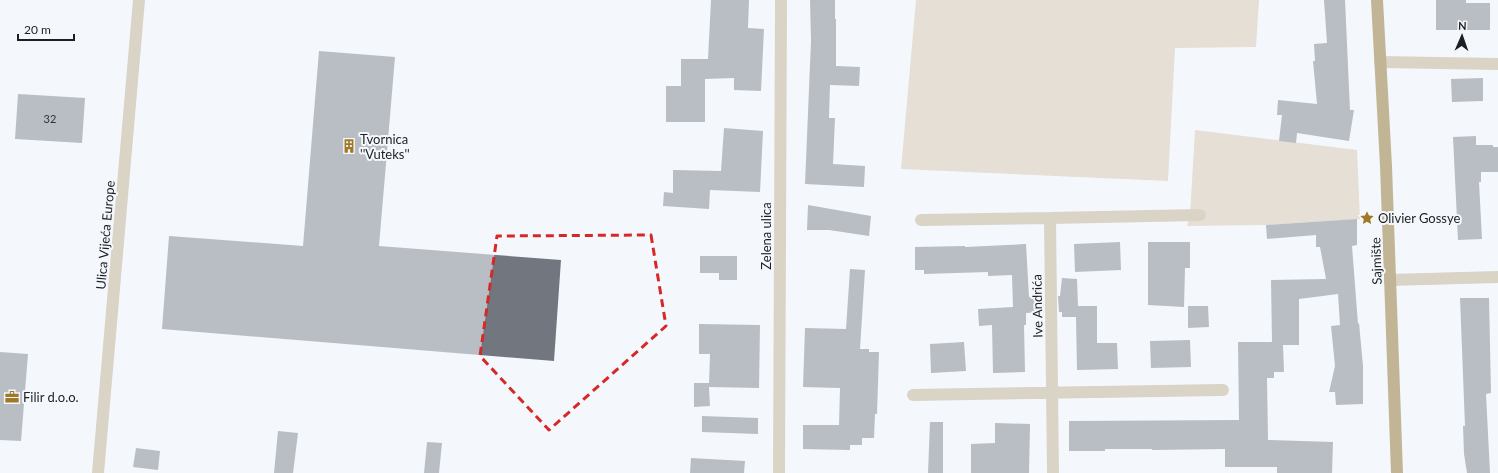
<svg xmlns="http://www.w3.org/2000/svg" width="1498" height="473" font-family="Lato,sans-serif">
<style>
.green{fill:#d2c2a6}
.building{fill:#72777f}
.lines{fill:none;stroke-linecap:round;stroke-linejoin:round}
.minor{stroke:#bba886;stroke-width:12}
.primary{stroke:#866519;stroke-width:12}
.marked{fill:none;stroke:#d62828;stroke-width:3;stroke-dasharray:8 5;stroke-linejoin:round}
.labels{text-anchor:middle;stroke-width:4;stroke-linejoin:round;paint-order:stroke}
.number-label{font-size:11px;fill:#323539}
.poi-label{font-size:13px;fill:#1d1f22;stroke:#f4f8fd;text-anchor:start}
.street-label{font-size:13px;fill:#1d1f22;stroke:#f4f8fd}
</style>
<rect width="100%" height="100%" fill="#f4f8fd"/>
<path class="green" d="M 916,0 L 1259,0 L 1256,47 L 1175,48 L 1168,181 L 901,169 Z
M 1195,130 L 1357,150 L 1360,219 L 1266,225 L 1187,226 L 1190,215 Z"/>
<path class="building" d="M 711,0 L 749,0 L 748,28 L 764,29 L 761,91 L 734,90 L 734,78 L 705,79 L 705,122 L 666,122 L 666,86 L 681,86 L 681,59 L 708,59 Z
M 810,0 L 835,0 L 835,19 L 836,19 L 836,66 L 860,67 L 859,86 L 830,85 L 829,118 L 835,118 L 833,164 L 865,166 L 864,187 L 805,184 L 811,41 Z
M 1324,0 L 1345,0 L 1350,110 L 1354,110 L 1349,141 L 1297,133 L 1296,143 L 1279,141 L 1282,115 L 1277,115 L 1278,100 L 1317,104 L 1313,61 L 1315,61 L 1314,44 L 1327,43 Z
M 1436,0 L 1466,0 L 1466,3 L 1490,3 L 1490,30 L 1436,30 Z
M 319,51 L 395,57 L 379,246 L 561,260 L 554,361 L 162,329 L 169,236 L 303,246 Z
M 1483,78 L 1483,101 L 1452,102 L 1451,79 Z
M 18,94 L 85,98 L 82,143 L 15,139 Z
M 724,128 L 763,131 L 760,192 L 710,190 L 709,209 L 663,206 L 664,192 L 673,193 L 673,170 L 721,171 Z
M 1476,136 L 1476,145 L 1493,145 L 1493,147 L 1498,147 L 1498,172 L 1481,172 L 1481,182 L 1479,182 L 1482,239 L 1458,240 L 1453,137 Z
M 808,205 L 871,216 L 869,236 L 829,230 L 807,230 Z
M 1357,219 L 1357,245 L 1352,246 L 1358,324 L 1359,323 L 1363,366 L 1363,404 L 1336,405 L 1335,392 L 1329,392 L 1335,366 L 1331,326 L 1340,325 L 1338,294 L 1299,299 L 1299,345 L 1283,345 L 1284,372 L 1274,372 L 1274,378 L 1267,378 L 1268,440 L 1333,442 L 1332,473 L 1277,473 L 1277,467 L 1225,467 L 1225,449 L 1152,450 L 1152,449 L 1105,449 L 1105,451 L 1069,451 L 1069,421 L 1239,420 L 1238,342 L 1272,342 L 1271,280 L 1326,279 L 1320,247 L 1316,247 L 1316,235 L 1267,239 L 1266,225 Z
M 1120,242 L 1121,270 L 1075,272 L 1074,244 Z
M 1148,242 L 1190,242 L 1190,268 L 1185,268 L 1184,307 L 1148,305 Z
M 1026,244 L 1029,297 L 1043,296 L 1044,312 L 1026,313 L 1026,325 L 1024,325 L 1025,372 L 993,373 L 992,325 L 979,326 L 978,309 L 1013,307 L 1012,275 L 988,276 L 988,272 L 924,274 L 924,270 L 915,270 L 915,247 L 965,246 L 965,247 Z
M 700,256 L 737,256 L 737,280 L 719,280 L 719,273 L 700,273 Z
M 850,269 L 865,270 L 860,349 L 869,349 L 869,352 L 879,352 L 877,414 L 875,414 L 874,438 L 862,438 L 862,445 L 850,445 L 850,450 L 803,449 L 803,425 L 839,425 L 840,388 L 803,387 L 805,328 L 846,329 Z
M 1062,278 L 1077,279 L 1078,306 L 1097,306 L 1097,343 L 1117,343 L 1118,369 L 1077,370 L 1076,317 L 1062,317 L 1062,312 L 1059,312 L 1058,296 L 1060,296 Z
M 1460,298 L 1489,298 L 1491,393 L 1486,394 L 1490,473 L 1467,473 L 1464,454 L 1463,426 L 1465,426 Z
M 1188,306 L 1208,306 L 1209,327 L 1188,328 Z
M 699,324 L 760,325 L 759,388 L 709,387 L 710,406 L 694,407 L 694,383 L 709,383 L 709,384 L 710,354 L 699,354 Z
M 1190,340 L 1191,367 L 1151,368 L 1150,341 Z
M 964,342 L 966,371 L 931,373 L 930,344 Z
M 0,352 L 28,354 L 21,441 L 0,440 Z
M 702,416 L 758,418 L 758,434 L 702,432 Z
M 930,422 L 943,422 L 943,473 L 928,473 Z
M 995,423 L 1030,424 L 1029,473 L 971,473 L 971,444 L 995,443 Z
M 278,431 L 298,433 L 293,473 L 274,473 Z
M 427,442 L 442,443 L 439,473 L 424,473 Z
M 136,448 L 160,451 L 158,470 L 133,467 Z
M 691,458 L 745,461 L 744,473 L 690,473 Z"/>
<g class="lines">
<path class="minor" d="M 1380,62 L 1498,64
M 921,220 L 1050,218
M 1390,280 L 1498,277
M 913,395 L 1223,390
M 98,473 L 139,0
M 779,473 L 781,0
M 1053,473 L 1050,218 L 1200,215"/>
<path class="primary" d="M 1377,0 L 1386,166 L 1397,473"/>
</g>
<path d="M0 0H1498V473H0ZM 651,235 L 666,326 L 549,430 L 480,356 L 497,236 Z" fill="#f4f8fd" fill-opacity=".55" fill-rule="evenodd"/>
<path class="marked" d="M 651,235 L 666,326 L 549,430 L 480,356 L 497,236 Z"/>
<defs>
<symbol id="building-bare" viewBox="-9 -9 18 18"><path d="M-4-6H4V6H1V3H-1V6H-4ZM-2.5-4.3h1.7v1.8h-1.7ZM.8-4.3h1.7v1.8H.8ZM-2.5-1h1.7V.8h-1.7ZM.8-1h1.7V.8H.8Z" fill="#9f7926" stroke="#f4f8fd" stroke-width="2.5" paint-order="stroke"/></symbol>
<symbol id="sight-bare" viewBox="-9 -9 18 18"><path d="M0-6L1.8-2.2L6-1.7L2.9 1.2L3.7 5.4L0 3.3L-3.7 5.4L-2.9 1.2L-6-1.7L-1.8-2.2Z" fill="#9f7926" stroke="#f4f8fd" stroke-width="2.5" paint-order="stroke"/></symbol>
<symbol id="office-bare" viewBox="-9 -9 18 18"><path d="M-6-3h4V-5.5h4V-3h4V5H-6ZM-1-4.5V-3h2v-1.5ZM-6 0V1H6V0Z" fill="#9f7926" stroke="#f4f8fd" stroke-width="2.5" paint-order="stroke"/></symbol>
</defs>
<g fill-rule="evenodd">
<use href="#building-bare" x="339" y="136" width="20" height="20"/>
<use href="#sight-bare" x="1357" y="208" width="20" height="20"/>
<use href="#office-bare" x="2" y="387" width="20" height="20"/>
</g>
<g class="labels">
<g class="number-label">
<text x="50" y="123">32</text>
</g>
<g class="poi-label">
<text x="360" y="144">Tvornica<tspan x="360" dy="15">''Vuteks''</tspan></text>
<text x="1378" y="223">Olivier Gossye</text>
<text x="23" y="402">Filir d.o.o.</text>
</g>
<g class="street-label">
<text transform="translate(105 235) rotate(-85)" y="5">Ulica Vijeća Europe</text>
<text transform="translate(766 236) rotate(-90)" y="5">Zelena ulica</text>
<text transform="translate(1376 261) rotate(-92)" y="5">Sajmište</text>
<text transform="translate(1037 306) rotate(-91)" y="5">Ive Andrića</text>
</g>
</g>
<g transform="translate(1462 36) rotate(2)" stroke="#f4f8fd" stroke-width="3" paint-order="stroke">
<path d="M0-3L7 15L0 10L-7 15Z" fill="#1d1f22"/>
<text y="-6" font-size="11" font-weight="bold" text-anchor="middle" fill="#1d1f22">N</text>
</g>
<path d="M18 34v6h56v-6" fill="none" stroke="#1d1f22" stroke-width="2"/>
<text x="24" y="34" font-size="12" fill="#1d1f22" stroke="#f4f8fd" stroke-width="3" paint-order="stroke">20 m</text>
</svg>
